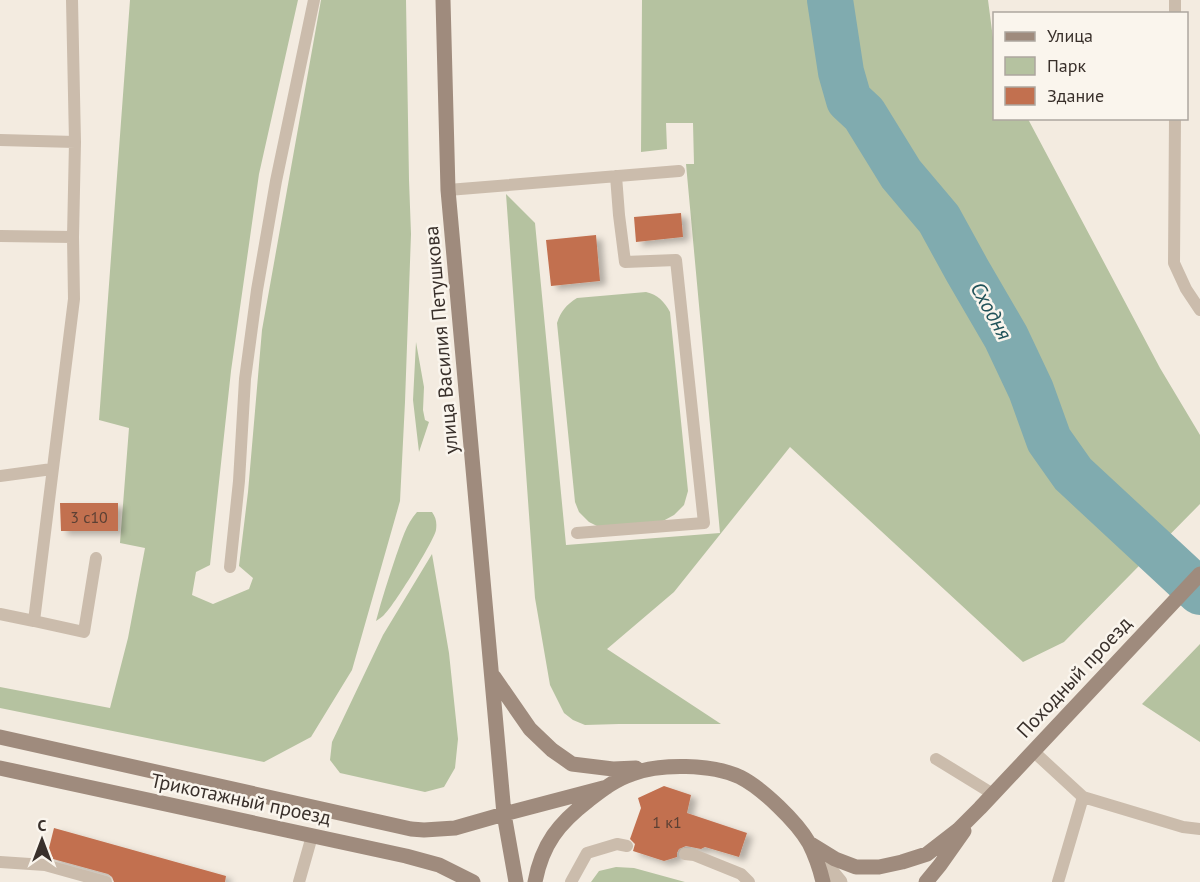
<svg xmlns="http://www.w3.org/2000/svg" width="1200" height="882" font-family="'PT Sans',sans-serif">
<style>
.green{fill:#b5c2a0}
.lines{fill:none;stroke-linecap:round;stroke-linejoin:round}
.river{stroke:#80abaf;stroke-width:46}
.building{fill:#c2704f;filter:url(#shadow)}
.service{stroke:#cbbcac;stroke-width:12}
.minor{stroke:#cbbcac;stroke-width:15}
.secondary{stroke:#9f8b7d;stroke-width:15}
.labels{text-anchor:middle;stroke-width:5;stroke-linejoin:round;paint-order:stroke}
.number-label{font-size:16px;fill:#5b4034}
.street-label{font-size:20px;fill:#39302b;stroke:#faf5ed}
.water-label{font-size:21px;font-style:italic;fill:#21535a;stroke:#faf5ed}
</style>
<defs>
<filter id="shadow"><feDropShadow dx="6" dy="4" stdDeviation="3" flood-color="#0004"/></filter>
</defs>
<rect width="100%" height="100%" fill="#f3ebe0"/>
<path class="green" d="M 130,0 L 298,0 L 259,174 L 231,371 L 210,565 L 196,572 L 192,595 L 213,604 L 249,589 L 253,578 L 239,566 L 248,492 L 262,330 L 321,0 L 406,0 L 409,180 L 411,234 L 405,402 L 400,501 L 352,670 L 311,737 L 264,762 L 0,708 L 0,687 L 110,708 L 128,638 L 145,548 L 120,543 L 129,428 L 99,420 Z
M 642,0 L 988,0 L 994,46 L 994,118 L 1028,119 L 1160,368 L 1200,435 L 1200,504 L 1064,642 L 1023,662 L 790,447 L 674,592 L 607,649 L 721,724 L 619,724 L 585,725 L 573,720 L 564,713 L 550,685 L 535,598 L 506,194 L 535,223 L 566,545 L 720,533 L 686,164 L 694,164 L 693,123 L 666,123 L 667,149 L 641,152 Z
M 646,292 C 658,295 664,301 670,312 L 688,491 L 684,505 L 674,515 L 663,521 L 599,527 L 589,522 L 579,512 L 575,502 L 557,323 C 561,311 566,305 577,298 Z
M 416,342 L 424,387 L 423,410 L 425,420 L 429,422 L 419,452 L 413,400 Z
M 417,512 L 432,512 C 436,518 437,522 436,530 C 434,541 393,607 384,615 C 382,617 379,619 376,621 C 382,598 389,577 396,556 C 402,540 406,524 417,512 Z
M 432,554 L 449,653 L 458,739 L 455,768 L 444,787 L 425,792 L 340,773 L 330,760 L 332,742 L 383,635 Z
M 1200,644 L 1200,742 L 1142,704 Z
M 616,867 L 634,868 L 685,882 L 591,882 L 599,871 Z"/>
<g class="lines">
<path class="river" d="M 830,0 L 841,72 L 849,100 L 864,114 L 901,174 L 939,219 L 967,270 L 1006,337 L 1031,390 L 1049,440 L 1073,474 L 1200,592"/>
</g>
<path class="building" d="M 681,213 L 683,237 L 636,242 L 634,217 Z
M 596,235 L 600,281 L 551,286 L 546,240 Z
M 60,503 L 118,503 L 118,531 L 61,531 Z
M 664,786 L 691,795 L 687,813 L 747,833 L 739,857 L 705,847 L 701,849 L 686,846 L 679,849 L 677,853 L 677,857 L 664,861 L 633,851 L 635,844 L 630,839 L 641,808 L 638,798 Z
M 54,828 L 226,876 L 225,882 L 114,882 L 112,877 L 108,874 L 53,859 L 53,857 L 47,856 Z"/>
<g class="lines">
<path class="service" d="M 1175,14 L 1175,0
M 1175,118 L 1174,263 L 1186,289 L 1200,310
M 0,140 L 75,142
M 448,190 L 679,171
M 0,236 L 73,237
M 0,476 L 52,469
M 577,533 L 704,523 L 676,260 L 625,262 L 619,215 L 616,176
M 230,567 L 239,481 L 245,379 L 257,290 L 276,181 L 314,0
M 0,614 L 34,621 L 74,299 L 73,237 L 75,142 L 72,0
M 34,621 L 84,632 L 96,558
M 1033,751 L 1083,797 L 1058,882
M 936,759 L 993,794
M 1083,797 L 1183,827 L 1200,829
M 685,854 L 694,855 L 741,874 L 749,882
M 0,862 L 45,865 L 106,882
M 299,882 L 312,836
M 571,882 L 587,853 L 617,844 L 627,846"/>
<path class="minor" d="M 813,849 L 840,882"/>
<path class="secondary" d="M 443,0 L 448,190 L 504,814 L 516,882
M 494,677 L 530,729 L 552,750 L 572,764 L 613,769 L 636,768
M 0,737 L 411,829 L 424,830 L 455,828 L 504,814 L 607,787
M 0,768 L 406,856 L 439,865 L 473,882
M 809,843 L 835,859 L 856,867 L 879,867 L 902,862 L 927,854 L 958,830 L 980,808 L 1200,574
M 535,882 C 542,844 559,823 589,800 C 602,790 616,779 632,774 C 660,763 712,764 740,777 C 762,788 797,822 809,843 C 815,855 820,869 823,882
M 926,882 L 940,865 L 964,831"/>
</g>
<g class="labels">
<g class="number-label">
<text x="89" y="523">3 с10</text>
<text x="667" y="828">1 к1</text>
</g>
<g class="street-label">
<text transform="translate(441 340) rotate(-95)" y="7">улица Василия Петушкова</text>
<text transform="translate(1074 677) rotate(-47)" y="7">Походный проезд</text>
<text transform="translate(241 799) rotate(12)" y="7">Трикотажный проезд</text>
</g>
<g class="water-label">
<text transform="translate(991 311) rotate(61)" y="7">Сходня</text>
</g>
</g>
<rect x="993" y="12" width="195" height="108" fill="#faf5ed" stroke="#ada69f" stroke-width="1.5"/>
<rect x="1005" y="32" width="30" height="9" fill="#9f8b7d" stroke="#ada69f" stroke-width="1.5"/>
<text x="1047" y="42" font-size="18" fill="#39302b">Улица</text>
<rect x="1005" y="57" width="30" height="18" fill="#b5c2a0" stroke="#ada69f" stroke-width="1.5"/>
<text x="1047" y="72" font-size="18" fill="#39302b">Парк</text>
<rect x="1005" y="87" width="30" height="18" fill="#c2704f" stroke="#ada69f" stroke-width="1.5"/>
<text x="1047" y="102" font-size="18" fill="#39302b">Здание</text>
<g transform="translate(42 840)" stroke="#faf5ed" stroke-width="4.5" paint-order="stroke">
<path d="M0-4.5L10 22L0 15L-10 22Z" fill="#39302b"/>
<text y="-9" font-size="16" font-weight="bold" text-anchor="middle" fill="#39302b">С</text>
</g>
</svg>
